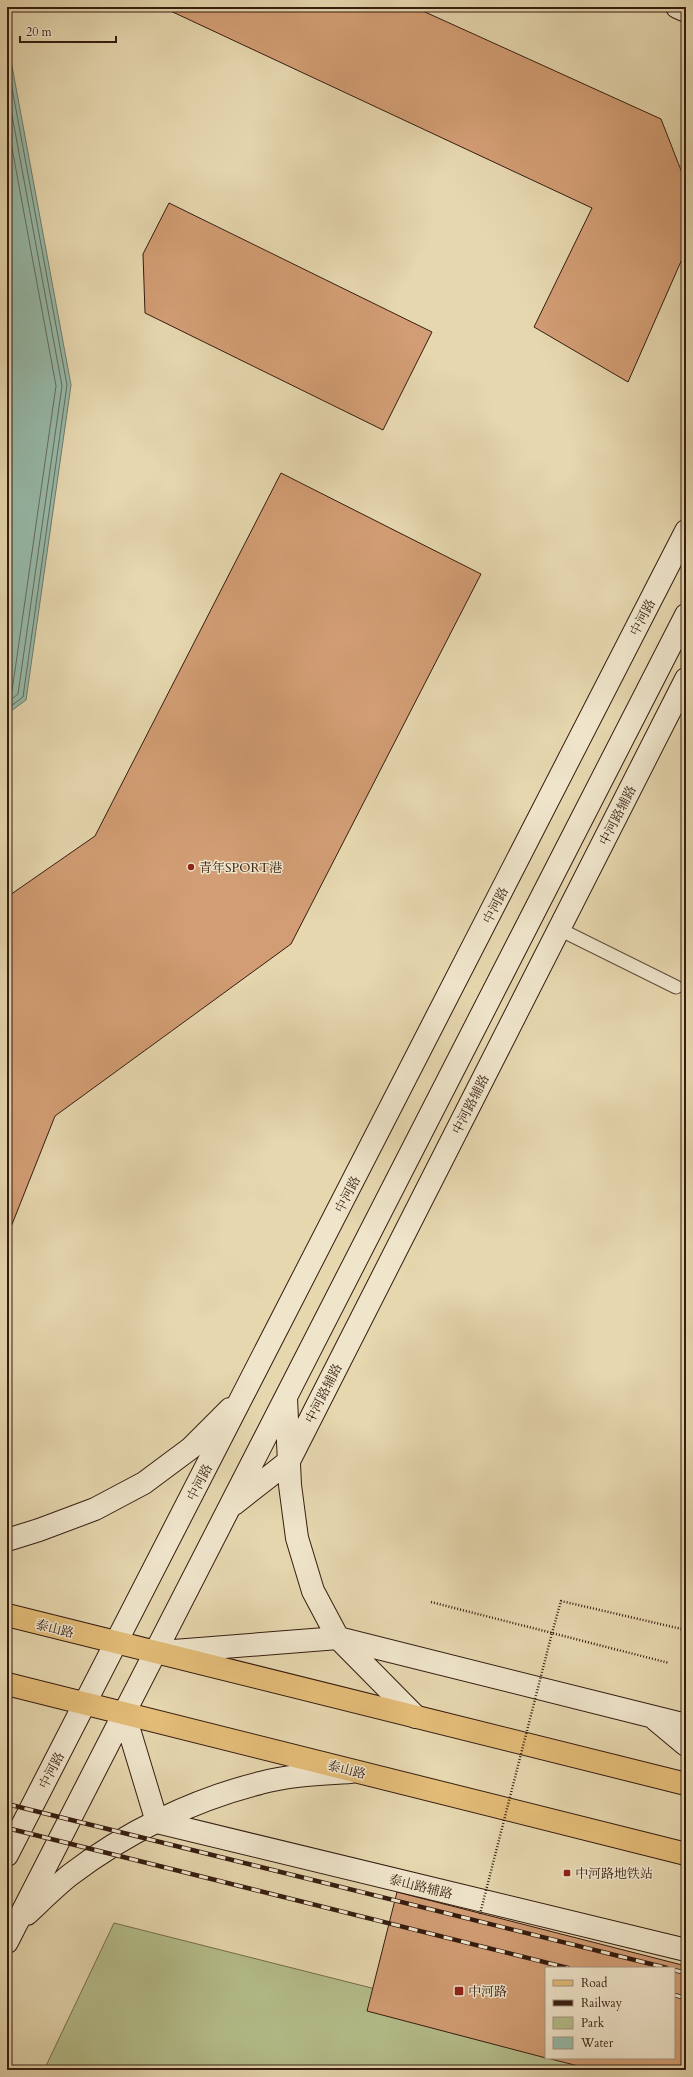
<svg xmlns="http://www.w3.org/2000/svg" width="693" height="2077" font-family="Cardo,'Noto Serif SC',serif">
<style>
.green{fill:#b4be8b;stroke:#746d4e}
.water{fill:#96baaa;stroke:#6f7b6c}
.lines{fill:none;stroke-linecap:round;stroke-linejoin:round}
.shore{stroke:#666b5d;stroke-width:1}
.building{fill:#d29d74;stroke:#351c10}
.lane-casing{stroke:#614b38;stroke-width:15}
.secondary-casing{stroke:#351c10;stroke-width:24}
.primary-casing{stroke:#351c10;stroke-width:24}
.path{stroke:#351c10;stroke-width:2.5;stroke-dasharray:1 2;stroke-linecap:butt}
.lane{stroke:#efe5cb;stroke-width:13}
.secondary{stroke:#efe5cb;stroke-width:22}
.primary{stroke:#e3bc78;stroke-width:22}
.rail-casing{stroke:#351c10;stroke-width:4.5}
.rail{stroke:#efe5cb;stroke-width:3;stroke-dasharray:9;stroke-linecap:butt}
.path-bridge{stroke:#351c10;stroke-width:2.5;stroke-dasharray:1 2;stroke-linecap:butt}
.poi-dot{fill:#8f2418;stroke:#efe5cb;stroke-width:1.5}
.labels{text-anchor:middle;stroke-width:3;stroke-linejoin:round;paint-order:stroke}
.street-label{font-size:13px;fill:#351c10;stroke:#efe5cb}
.poi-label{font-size:13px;fill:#351c10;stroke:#efe5cb;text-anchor:start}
</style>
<rect width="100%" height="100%" fill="#e6d7af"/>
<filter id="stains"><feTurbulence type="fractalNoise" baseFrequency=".005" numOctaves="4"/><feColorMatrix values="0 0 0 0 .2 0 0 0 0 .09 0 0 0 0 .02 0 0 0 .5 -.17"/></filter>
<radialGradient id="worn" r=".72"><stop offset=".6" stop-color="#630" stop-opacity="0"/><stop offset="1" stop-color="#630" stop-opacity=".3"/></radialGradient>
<path class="green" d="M 114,1923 L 546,2032 L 546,2058 L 647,2058 L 686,2068 L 686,2070 L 44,2070 Z"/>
<path class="water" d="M 7,39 L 71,385 L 26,700 L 7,714 Z"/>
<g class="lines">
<path class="shore" d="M 7,61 L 67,385 L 23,697 L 7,709
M 7,88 L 62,386 L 18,694 L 7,703
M 7,121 L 56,386 L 12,691 L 7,695"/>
</g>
<path class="building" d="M 162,7 L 414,7 L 661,119 L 686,183 L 686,250 L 628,382 L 534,327 L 592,208 Z
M 169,203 L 432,332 L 383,430 L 145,313 L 143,254 Z
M 281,473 L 481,574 L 291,944 L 55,1116 L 7,1237 L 7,897 L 95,836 Z
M 397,1892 L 686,1966 L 686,2070 L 594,2070 L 547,2058 L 674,2058 L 674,1968 L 546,1968 L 546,2058 L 367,2011 Z"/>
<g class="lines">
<defs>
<path id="lane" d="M 559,929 L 676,987"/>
<path id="secondary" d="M 677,7 L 686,11
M 286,1398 L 290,1485 L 297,1538 L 313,1591 L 338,1638 L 416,1717
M 234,1504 L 289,1461 L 686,679
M 7,1540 L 39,1530 L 95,1509 L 144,1483 L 191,1448 L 230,1409
M 161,1652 L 338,1638 L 686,1725
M 124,1713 L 157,1822 L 686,1950
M 656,1720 L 686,1745
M 7,1855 L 686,531
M 27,1914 C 41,1901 55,1887 70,1875 C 125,1833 192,1800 260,1783 C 289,1775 320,1774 350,1772
M 7,1942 L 686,615"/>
<path id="primary" d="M 7,1615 L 686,1784
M 7,1684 L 686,1854"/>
</defs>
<use href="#lane" class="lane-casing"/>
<use href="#secondary" class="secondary-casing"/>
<use href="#primary" class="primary-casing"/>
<path class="path" d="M 431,1602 L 669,1663
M 552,1633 L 561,1601 L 686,1630"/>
<use href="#lane" class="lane"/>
<use href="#secondary" class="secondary"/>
<use href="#primary" class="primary"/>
<defs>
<path id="rail" d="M 7,1804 L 667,1968
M 7,1828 L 568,1968
M 674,1970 L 686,1973
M 674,1995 L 686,1998"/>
</defs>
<use href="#rail" class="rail-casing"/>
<use href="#rail" class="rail"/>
<path class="path-bridge" d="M 480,1914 L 552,1633"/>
</g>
<g class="poi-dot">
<circle cx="191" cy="867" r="4"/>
<rect x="563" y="1869" width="8" height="8" rx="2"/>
<rect x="454" y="1986" width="10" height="10" rx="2"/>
</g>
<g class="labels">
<g class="street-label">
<text transform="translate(642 617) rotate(-63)" y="5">中河路</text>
<text transform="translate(617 815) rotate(-63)" y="5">中河路辅路</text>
<text transform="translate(495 905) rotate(-63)" y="5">中河路</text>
<text transform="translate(470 1104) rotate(-63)" y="5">中河路辅路</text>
<text transform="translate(347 1194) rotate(-63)" y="5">中河路</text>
<text transform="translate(323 1393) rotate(-63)" y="5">中河路辅路</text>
<text transform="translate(199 1482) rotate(-63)" y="5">中河路</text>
<text transform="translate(55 1628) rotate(14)" y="5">泰山路</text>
<text transform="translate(347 1769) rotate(14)" y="5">泰山路</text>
<text transform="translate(51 1770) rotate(-63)" y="5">中河路</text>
<text transform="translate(421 1886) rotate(14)" y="5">泰山路辅路</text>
</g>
<g class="poi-label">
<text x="199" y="872">青年SPORT港</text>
<text x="575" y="1878">中河路地铁站</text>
<text x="468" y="1996">中河路</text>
</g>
</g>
<rect width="693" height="2077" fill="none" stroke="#e6d7af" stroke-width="24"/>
<rect x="8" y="8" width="677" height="2061" fill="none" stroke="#351c10" stroke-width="2"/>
<rect x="12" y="12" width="669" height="2053" fill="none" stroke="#351c10"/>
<rect x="545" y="1967" width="130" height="92" fill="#efe5cb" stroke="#a59580"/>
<rect x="553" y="1980" width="20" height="6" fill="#e3bc78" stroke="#a59580"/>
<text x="581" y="1987" font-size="12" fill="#351c10">Road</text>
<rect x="553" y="2000" width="20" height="6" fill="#351c10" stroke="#a59580"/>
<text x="581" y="2007" font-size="12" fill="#351c10">Railway</text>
<rect x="553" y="2017" width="20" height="12" fill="#b4be8b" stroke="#a59580"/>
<text x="581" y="2027" font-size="12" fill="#351c10">Park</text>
<rect x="553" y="2037" width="20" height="12" fill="#96baaa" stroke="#a59580"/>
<text x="581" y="2047" font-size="12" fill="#351c10">Water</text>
<path d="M20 36v6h96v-6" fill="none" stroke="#351c10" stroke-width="2"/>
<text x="26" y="36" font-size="12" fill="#351c10" stroke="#efe5cb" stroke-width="3" paint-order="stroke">20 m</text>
<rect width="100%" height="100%" filter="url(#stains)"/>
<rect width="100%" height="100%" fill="url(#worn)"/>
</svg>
